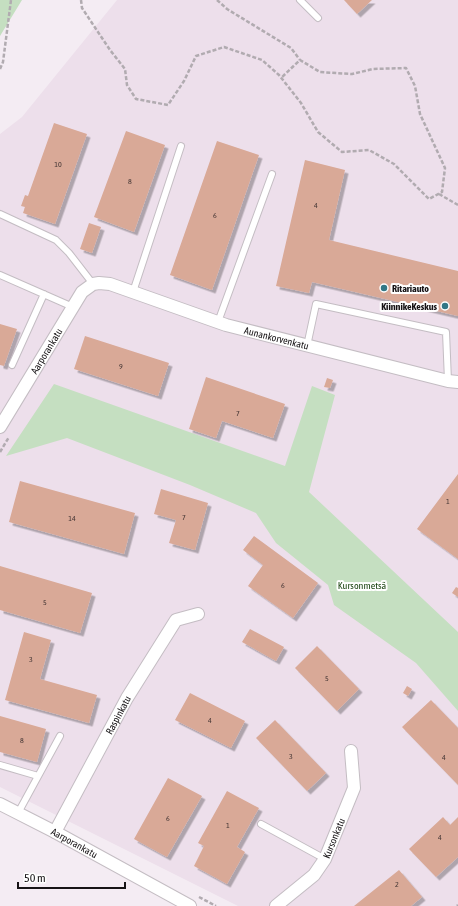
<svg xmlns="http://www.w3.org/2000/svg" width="458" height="906" font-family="'Asap Condensed',sans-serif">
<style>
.built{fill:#eddfeb}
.green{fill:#c5dfc1}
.building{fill:#d9a997;filter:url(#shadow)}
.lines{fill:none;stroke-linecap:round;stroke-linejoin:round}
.lane-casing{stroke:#c4bdc3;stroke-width:8}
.street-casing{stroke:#c4bdc3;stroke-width:14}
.path{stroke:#b1abb0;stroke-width:2.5;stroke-dasharray:4 2;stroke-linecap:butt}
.lane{stroke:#fff;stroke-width:6}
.street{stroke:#fff;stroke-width:12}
.poi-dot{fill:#327786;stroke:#fff;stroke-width:1.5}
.labels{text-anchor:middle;stroke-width:4;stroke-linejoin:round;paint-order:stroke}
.number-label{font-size:8px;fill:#473836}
.poi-label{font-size:10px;font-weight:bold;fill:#161315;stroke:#fff;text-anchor:start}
.street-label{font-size:10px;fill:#161315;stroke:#fff}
.park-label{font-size:10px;fill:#194310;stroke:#fff}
</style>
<defs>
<filter id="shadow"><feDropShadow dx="3.5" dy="3.5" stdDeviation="0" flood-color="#0004"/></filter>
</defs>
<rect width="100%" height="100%" fill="#f4ecf3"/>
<path class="built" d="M 117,0 L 458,0 L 458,906 L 238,906 L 0,787 L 0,134 L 22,117 Z"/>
<path class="green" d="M 0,0 L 22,0 L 0,36 Z
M 54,384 L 285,466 L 312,386 L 335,395 L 309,492 L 458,632 L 458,711 L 416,663 L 334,605 L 328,585 L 276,543 L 256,513 L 190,485 L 67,438 L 6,456 Z"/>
<path class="building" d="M 344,0 L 372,0 L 357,14 Z
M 54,123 L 87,134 L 55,224 L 23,213 L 25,207 L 21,206 L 25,195 L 28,196 Z
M 126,131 L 165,145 L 134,232 L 94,217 Z
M 217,141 L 259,155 L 212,290 L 170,275 Z
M 305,160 L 345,170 L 329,240 L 458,271 L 458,316 L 312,282 L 309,293 L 276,286 Z
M 89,223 L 101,227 L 92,253 L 80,249 Z
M 0,324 L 17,329 L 4,366 L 0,365 Z
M 85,336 L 169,363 L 158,396 L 74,369 Z
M 206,377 L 285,404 L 273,438 L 222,421 L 216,438 L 189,429 Z
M 327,378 L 333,380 L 330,388 L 324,387 Z
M 458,474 L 458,559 L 417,529 Z
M 20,481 L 135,513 L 124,554 L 9,522 Z
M 161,489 L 208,503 L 195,550 L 169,543 L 176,520 L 154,514 Z
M 254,536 L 318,583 L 293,618 L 248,586 L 263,565 L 243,550 Z
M 0,566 L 92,593 L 80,633 L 0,610 Z
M 456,587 L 458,588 L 458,597 L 452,593 Z
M 250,629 L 284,647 L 276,661 L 242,642 Z
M 24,632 L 51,640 L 40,679 L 97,695 L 89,723 L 5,700 Z
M 317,646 L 359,689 L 337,711 L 295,668 Z
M 407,686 L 412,689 L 408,696 L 403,693 Z
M 190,693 L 245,721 L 231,748 L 175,720 Z
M 431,700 L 458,728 L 458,785 L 402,727 Z
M 0,716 L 46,729 L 37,762 L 0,752 Z
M 275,720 L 326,773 L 307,791 L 256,738 Z
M 168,778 L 202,796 L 167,857 L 134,839 Z
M 227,791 L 259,808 L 237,847 L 245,852 L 227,884 L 194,866 L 204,846 L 198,843 Z
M 443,817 L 450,825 L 458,817 L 458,857 L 436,877 L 409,849 Z
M 399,870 L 422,897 L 411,906 L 354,906 Z"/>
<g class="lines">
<defs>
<path id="lane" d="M 300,0 L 318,18
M 0,214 L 56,240 L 69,253 L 93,284
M 0,275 L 73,307
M 133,292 L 181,146
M 218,322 L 272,174
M 307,346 L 316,304 L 446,332 L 448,381
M 12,365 L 44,294
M 0,765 L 38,776
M 18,813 L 60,736
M 261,824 L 325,859"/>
<g id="street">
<path id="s1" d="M 0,427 L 82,292 L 93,284 L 99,283 L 110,284 L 226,325 L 448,381 L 458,382"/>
<path id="s2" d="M 0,804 L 55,832 L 190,906"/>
<path id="s3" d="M 55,832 L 127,698 L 176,620 L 198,614"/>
<path id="s4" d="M 276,906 L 314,875 L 325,859 L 354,788 L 351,751"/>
</g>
</defs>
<use href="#lane" class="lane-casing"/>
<use href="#street" class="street-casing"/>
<path class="path" d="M 81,0 L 82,8 L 110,50 L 125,69 L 127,85 L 136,99 L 168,105 L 184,81 L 196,56 L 224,47 L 262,60 L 279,75 L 301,103 L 318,132 L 342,152 L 369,150 L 394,164 L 429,199 L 442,192 L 445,168 L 420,114 L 415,86 L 406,68 L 373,69 L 352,74 L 320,72 L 300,60 L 281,78
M 217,0 L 227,9 L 291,48 L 300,60
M 0,69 L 3,62 L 11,0
M 439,194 L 458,205
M 0,452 L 9,437
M 199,897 L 216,906
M 457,906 L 458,905"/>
<use href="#lane" class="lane"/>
<use href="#street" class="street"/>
</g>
<g class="poi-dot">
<circle cx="384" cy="288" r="4"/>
<circle cx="445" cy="306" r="4"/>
</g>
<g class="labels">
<g class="number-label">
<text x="58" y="167">10</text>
<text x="130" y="184">8</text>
<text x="316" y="208">4</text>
<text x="215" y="218">6</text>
<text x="121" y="369">9</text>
<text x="238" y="416">7</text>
<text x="448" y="504">1</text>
<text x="184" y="520">7</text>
<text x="72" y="521">14</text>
<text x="283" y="588">6</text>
<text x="45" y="605">5</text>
<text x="31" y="662">3</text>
<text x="327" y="681">5</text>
<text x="210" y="723">4</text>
<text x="22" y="743">8</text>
<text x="291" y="759">3</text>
<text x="444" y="760">4</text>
<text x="168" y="821">6</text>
<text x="228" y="828">1</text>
<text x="440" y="840">4</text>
<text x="397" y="887">2</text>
</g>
<g class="poi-label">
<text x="392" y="292">Ritariauto</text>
<text x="437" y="310" text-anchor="end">KiinnikeKeskus</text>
</g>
<g class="street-label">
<text dy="4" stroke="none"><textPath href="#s1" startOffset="364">Aunankorvenkatu</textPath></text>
<text dy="4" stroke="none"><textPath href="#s1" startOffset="89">Aarporankatu</textPath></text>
<text dy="4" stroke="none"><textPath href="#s3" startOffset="133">Raspinkatu</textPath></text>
<text dy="4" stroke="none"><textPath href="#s4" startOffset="91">Kursonkatu</textPath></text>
<text dy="4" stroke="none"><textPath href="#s2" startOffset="84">Aarporankatu</textPath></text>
</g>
<g class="park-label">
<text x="362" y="589">Kursonmetsä</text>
</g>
</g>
<path d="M18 882v6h107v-6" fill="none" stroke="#161315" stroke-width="2"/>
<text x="24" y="882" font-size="12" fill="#161315" stroke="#ffffff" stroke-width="3" paint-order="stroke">50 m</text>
</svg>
